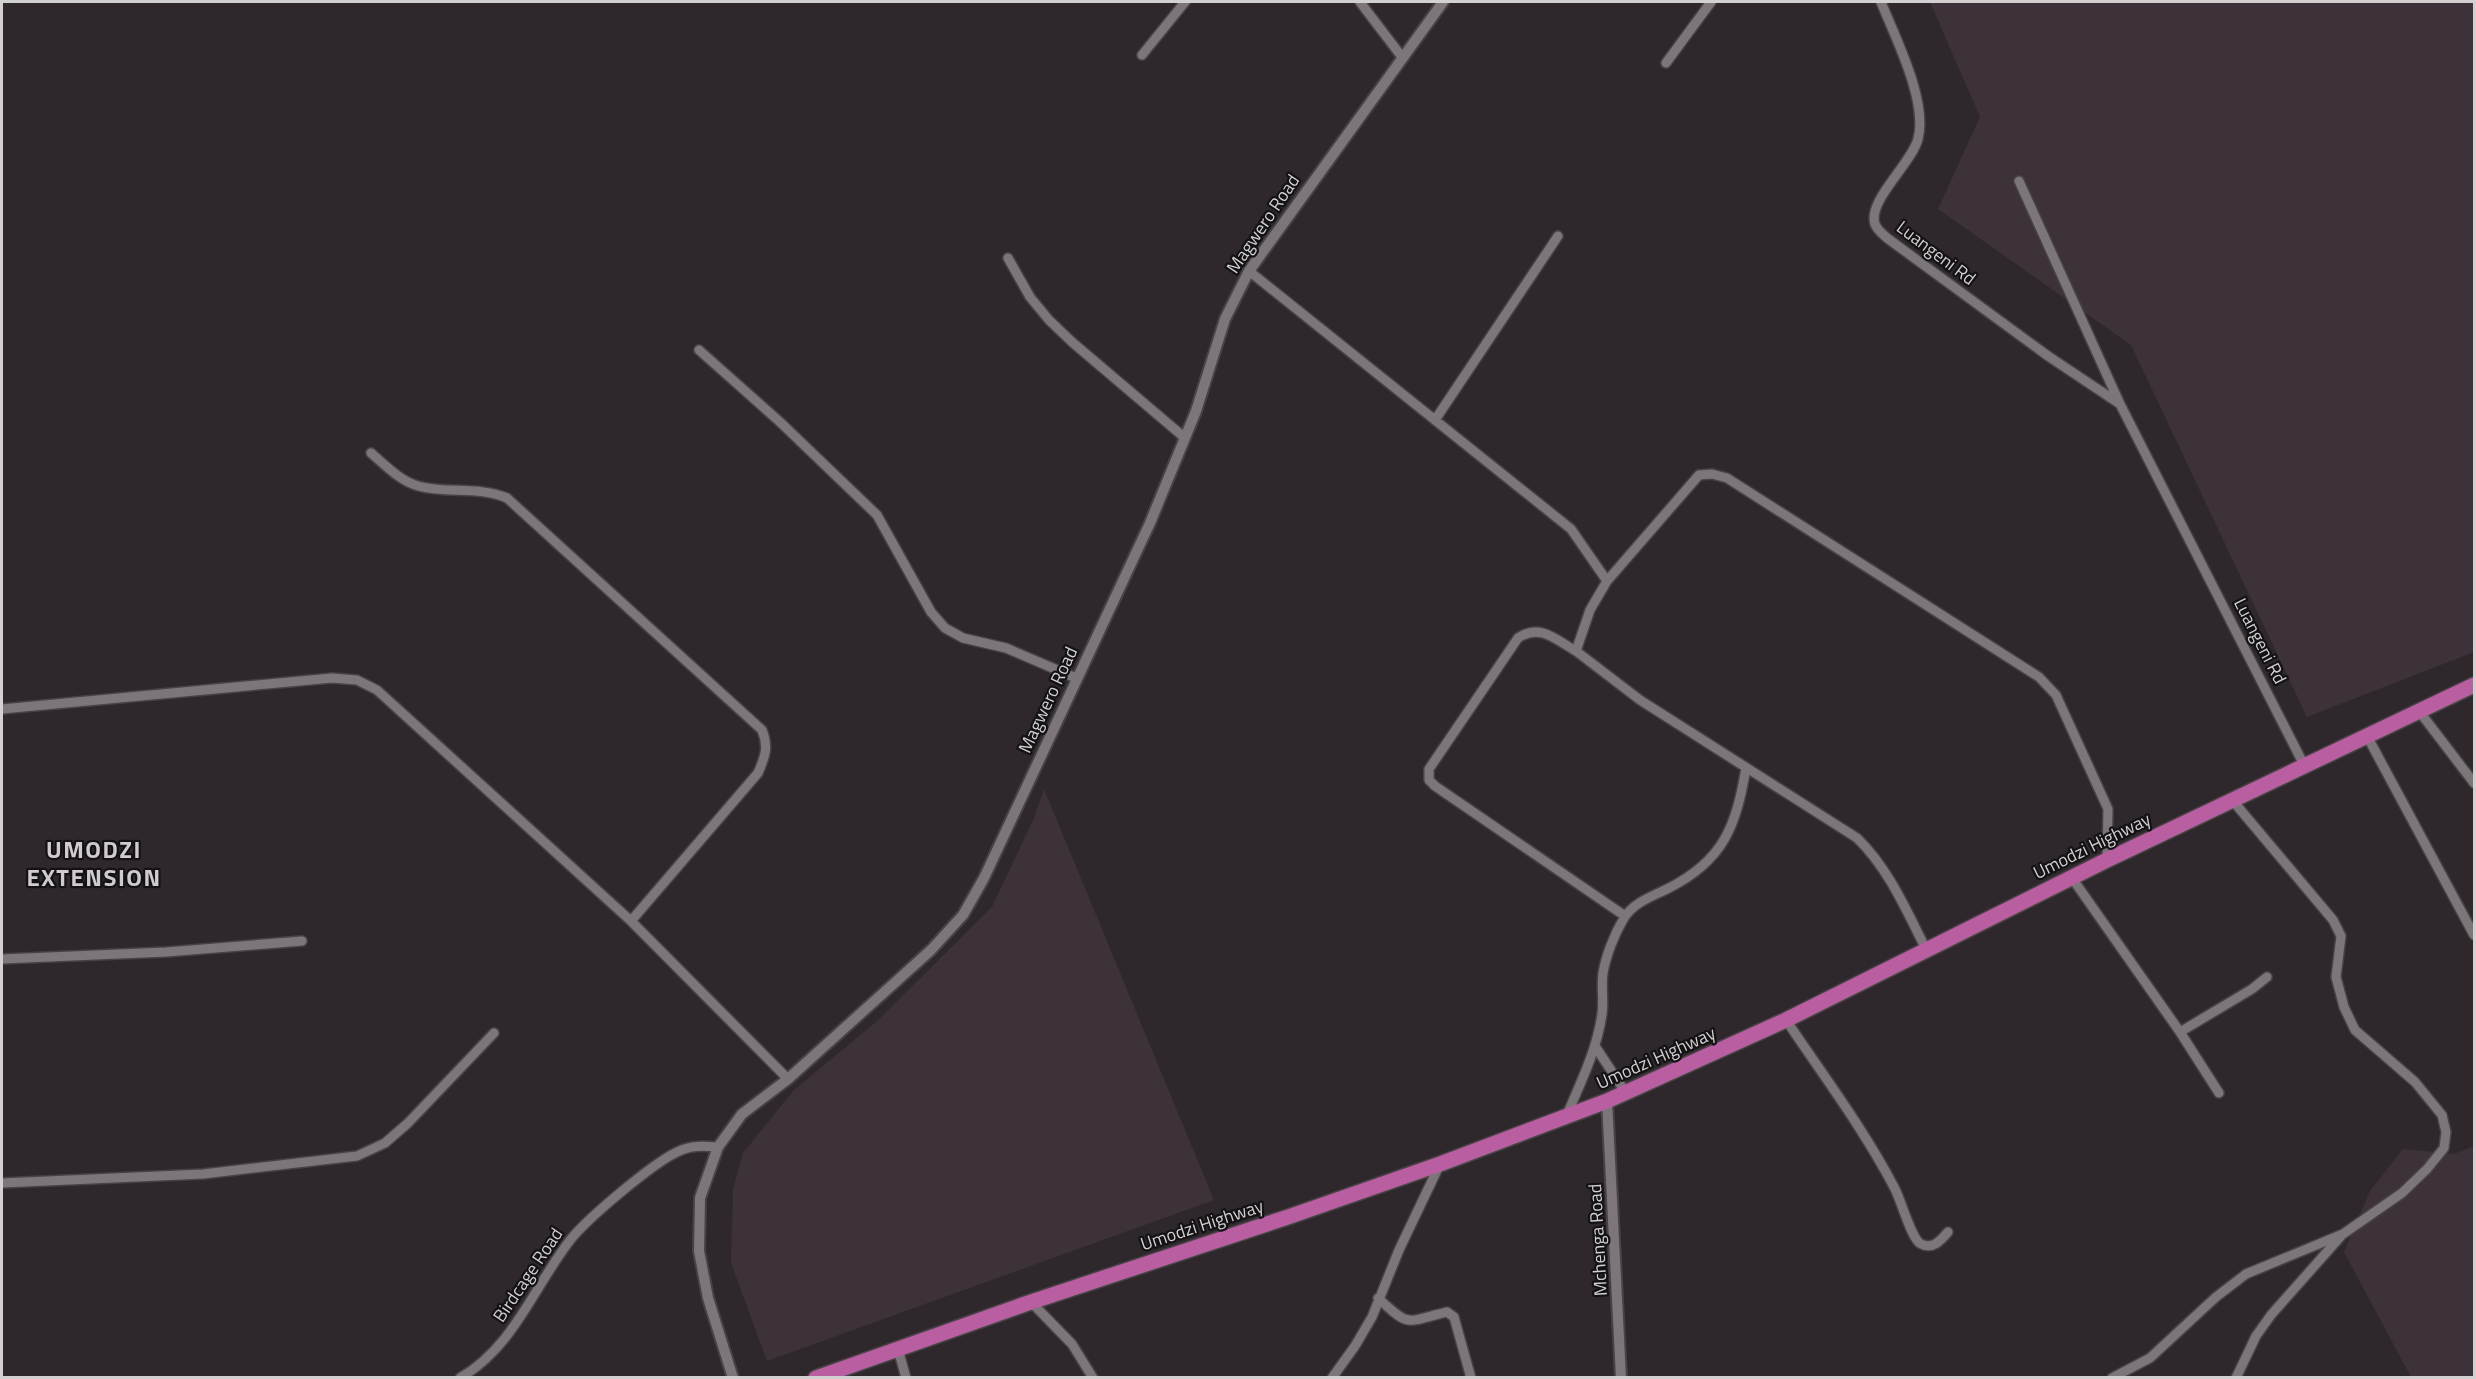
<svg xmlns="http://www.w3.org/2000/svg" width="2476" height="1379" font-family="'Titillium Web',sans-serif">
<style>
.built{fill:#3d3239}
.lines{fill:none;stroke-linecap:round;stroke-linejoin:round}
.minor-casing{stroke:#474345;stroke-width:12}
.tertiary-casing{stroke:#474345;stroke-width:14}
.trunk-casing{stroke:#474345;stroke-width:18}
.minor{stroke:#7c767a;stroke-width:9}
.tertiary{stroke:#7c767a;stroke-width:10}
.trunk{stroke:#ba5ea2;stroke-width:15}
.labels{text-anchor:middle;stroke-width:4.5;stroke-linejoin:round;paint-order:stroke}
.street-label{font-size:18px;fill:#d3d0d2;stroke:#141214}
.district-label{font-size:24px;font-weight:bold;letter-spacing:1.5px;fill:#d1cacf;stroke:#141214}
</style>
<rect width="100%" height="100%" fill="#2e282c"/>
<path class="built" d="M 1930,2 L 2474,2 L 2474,652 L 2307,717 L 2131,345 L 1938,209 L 1980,117 Z
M 1044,789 L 1214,1200 L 767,1361 L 731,1263 L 733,1189 L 743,1153 L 794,1090 L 876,1022 L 992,907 L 1034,818 Z
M 2474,1146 L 2474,1377 L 2411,1377 L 2344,1252 L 2370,1191 L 2403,1149 L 2454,1154 Z"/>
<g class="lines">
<defs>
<path id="minor" d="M 1360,2 L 1402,57
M 1881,2 C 1895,37 1928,101 1918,139 C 1912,163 1867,201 1875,224 C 1877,230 1883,234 1887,238 L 2048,356 L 2120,404
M 1142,55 L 1185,2
M 1666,63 L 1711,2
M 2019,181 L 2120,404 L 2304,765
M 1008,258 L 1030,297 L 1049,320 L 1072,342 L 1185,438
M 1249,271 L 1571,529 L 1607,581 L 1590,610 L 1576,651 L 1640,700 L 1857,838 C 1889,869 1906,910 1926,949
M 699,350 L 780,422 L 877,515 L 931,612 L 945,628 L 963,638 L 1006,648 L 1076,678
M 1435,420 L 1558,236
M 371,453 C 385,465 400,481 418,486 C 447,494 479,486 507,498 L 762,730 C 769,747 765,757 758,773 L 631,921
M 1607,581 L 1699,475 L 1712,474 L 1727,478 L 2039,677 L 2056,695 L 2108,809 L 2107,860
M 1576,651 C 1556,640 1540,623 1518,638 L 1429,769 L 1429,780 L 1435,786 L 1625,916
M 2,709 L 332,678 L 357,680 L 377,690 L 631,921 L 788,1079
M 2419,711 L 2474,783
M 2367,736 L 2474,935
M 2072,878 L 2180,1032 L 2219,1093
M 2,959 L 166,952 L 302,941
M 1786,1020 C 1823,1075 1863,1128 1894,1187 C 1901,1199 1911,1239 1921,1244 C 1933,1250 1941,1240 1948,1232
M 2180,1032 L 2252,989 L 2267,977
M 1595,1046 L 1626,1093
M 1566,1117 C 1580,1084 1597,1050 1602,1014 C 1604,1001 1601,986 1603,973 C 1606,955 1615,933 1624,918 C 1634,902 1653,896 1669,888 C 1724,860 1736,826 1746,768
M 2,1183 L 203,1174 L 357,1156 L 385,1143 L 408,1123 L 494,1033
M 1378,1298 C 1410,1328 1405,1322 1447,1312 L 1454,1317 L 1471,1378
M 1031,1302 L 1072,1344 L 1093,1378
M 898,1349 L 906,1378
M 460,1378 C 514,1347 534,1286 571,1239 C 589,1217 652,1164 677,1152 C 691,1145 703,1146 718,1147
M 1332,1378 L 1355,1346 L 1372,1317 L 1399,1250 L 1440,1164
M 2112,1378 L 2150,1358 L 2216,1297 L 2246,1274 L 2343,1234 L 2402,1193 L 2427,1169 L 2444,1148 L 2446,1132 L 2442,1115 L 2415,1082 L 2355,1030 L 2344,1007 L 2336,977 L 2341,936 L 2333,920 L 2233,801
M 2236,1378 L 2256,1336 L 2271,1315 L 2341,1236"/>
<path id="tertiary" d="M 1607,1101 L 1621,1378
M 733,1378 L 708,1298 L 699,1251 L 700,1198 L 718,1147 L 742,1114 L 788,1079 L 931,950 L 963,915 L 984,878 L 1150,523 L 1196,411 L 1225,319 L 1249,271 L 1443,2"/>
<path id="trunk" d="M 816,1378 L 1031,1302 L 1288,1217 L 1440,1164 L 1607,1101 L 1786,1020 L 2107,860 L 2474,685"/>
</defs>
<use href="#minor" class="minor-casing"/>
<use href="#tertiary" class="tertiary-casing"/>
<use href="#trunk" class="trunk-casing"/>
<use href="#minor" class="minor"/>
<use href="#tertiary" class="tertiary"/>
<use href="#trunk" class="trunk"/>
</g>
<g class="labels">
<g class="street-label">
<text transform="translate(1263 224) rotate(-56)" y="6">Magwero Road</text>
<text transform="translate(1936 253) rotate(37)" y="6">Luangeni Rd</text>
<text transform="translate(2260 641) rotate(63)" y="6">Luangeni Rd</text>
<text transform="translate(1048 700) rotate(-65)" y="6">Magwero Road</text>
<text transform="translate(2092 846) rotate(-26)" y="6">Umodzi Highway</text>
<text transform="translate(1656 1058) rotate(-24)" y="6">Umodzi Highway</text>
<text transform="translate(1202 1225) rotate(-18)" y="6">Umodzi Highway</text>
<text transform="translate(1598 1240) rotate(-93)" y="6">Mchenga Road</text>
<text transform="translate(528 1275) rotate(-56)" y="6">Birdcage Road</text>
</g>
<g class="district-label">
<text x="94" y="858">UMODZI<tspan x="94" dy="28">EXTENSION</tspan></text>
</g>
</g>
<rect width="2476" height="1379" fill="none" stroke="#d3d0d2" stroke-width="6"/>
</svg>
